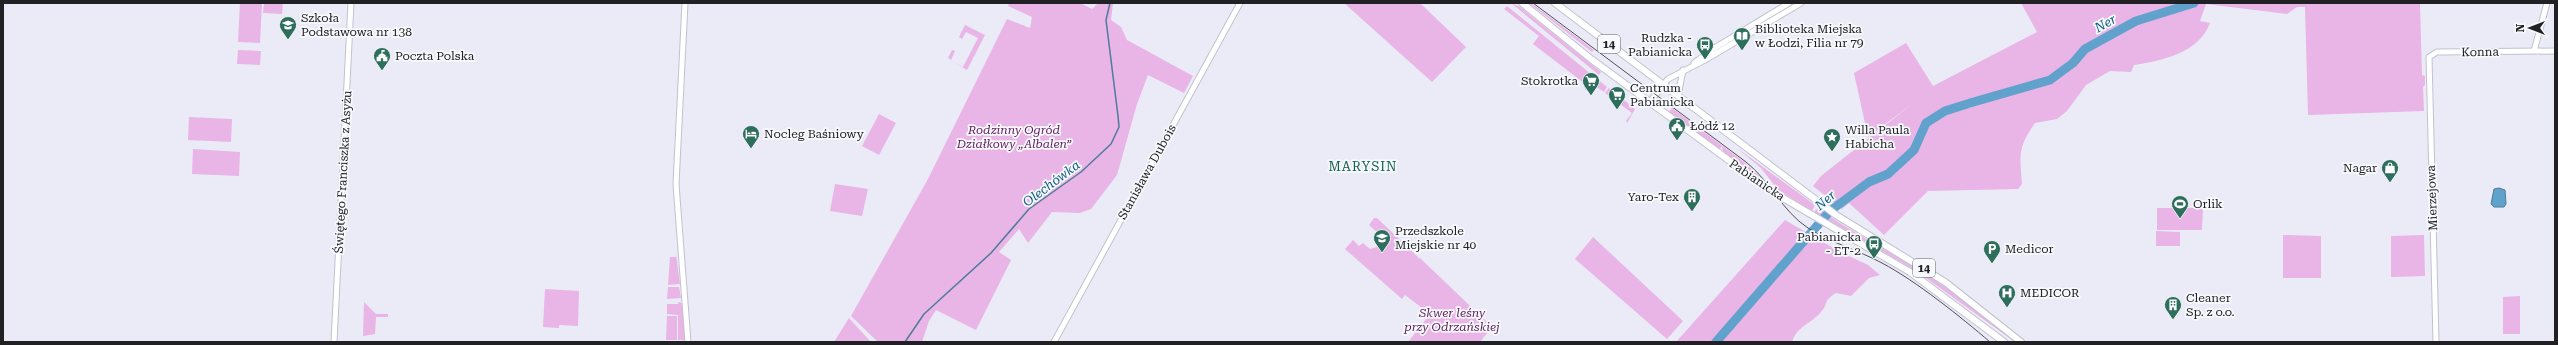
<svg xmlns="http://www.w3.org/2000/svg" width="2558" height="345" font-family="'Roboto Serif',serif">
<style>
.green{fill:#e9b4e6}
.water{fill:#61a2cd;stroke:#4e7b9b}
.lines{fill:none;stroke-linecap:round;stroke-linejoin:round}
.stream{stroke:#4e7b9b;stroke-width:1.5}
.river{stroke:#61a2cd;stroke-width:9}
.minor-casing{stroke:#c2c2ce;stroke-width:7}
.major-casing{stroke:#c2c2ce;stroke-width:8}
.minor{stroke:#fff;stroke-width:5}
.major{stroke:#fff;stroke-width:6}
.tram{stroke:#4f4f55;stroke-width:1}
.major-bridge-casing{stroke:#c2c2ce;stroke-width:8;stroke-linecap:butt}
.major-bridge{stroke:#fff;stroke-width:6}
.labels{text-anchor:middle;stroke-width:3.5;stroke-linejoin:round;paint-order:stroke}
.shield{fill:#f8f9fd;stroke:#626266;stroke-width:1}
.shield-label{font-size:11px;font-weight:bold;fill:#212125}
.poi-label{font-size:12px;fill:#212125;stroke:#f8f9fd;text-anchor:start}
.street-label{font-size:12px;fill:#212125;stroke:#f8f9fd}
.park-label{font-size:12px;font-style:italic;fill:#5d1e5c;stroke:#f8f9fd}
.water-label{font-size:13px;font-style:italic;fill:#0a5c86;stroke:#f8f9fd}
.neighbourhood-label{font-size:13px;letter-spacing:1px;fill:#116250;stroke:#f8f9fd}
</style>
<rect width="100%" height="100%" fill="#eaebf7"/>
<path class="green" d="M 240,3 L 262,3 L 260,43 L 238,42 Z
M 264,3 L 283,3 L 282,14 L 263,13 Z
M 1009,3 L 1080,3 L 1092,9 L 1098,3 L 1113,3 L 1111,20 L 1121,27 L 1127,40 L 1193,76 L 1184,93 L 1148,75 L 1137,104 L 1117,175 L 1091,209 L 1080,213 L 1052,212 L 1028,243 L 1019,229 L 999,252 L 1011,260 L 976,330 L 936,310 L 929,321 L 922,342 L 878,342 L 851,316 L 928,179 L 1007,19 L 1030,28 L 1032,17 L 1008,6 Z
M 1344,3 L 1420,3 L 1466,47 L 1432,82 Z
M 1511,3 L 1520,7 L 1601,72 L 1599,75 Z
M 1529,3 L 1531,3 L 1594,50 L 1592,52 Z
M 2021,3 L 2420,3 L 2422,75 L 2425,76 L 2425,85 L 2423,87 L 2424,111 L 2308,115 L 2305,7 L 2297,7 L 2287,14 L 2206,4 L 2200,21 L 2210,23 C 2199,53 2161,61 2134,65 L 2131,72 L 2110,71 L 2086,85 L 2067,111 L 2057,119 L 2035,123 C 2017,148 2020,155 2022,184 L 2018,189 L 1928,191 L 1884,235 L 1849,203 L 1842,209 L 1813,186 L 1821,176 L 1912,104 L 1868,137 L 1854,73 L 1906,43 L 1933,86 L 2037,32 Z
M 1507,6 L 1607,87 L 1604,92 L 1592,84 L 1585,90 L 1584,83 L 1533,44 L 1539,36 L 1504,9 Z
M 965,25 L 985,35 L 967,70 L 948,58 L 952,50 L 955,51 L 951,60 L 963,67 L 978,38 L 966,32 L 962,39 L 959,37 Z
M 238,50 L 261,51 L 260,65 L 237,64 Z
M 1609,88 L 1635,109 L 1627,123 L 1626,121 L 1632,113 L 1605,93 Z
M 1672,108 L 1744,162 L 1767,184 L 1723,152 L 1722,146 L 1719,150 L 1669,112 Z
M 879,114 L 896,123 L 879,155 L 862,146 Z
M 189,117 L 232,119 L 231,142 L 188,140 Z
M 1737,148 L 1815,205 L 1812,211 L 1778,190 L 1761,168 Z
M 193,149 L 240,152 L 239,176 L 192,174 Z
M 835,184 L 868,189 L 862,216 L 830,211 Z
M 1818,208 C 1855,235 1897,255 1935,280 C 1963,299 1990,320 2015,342 L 1915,270 L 1814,212 Z
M 2157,208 L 2203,208 L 2202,230 L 2157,230 Z
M 1374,218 L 1377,218 L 1419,258 L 1416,260 L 1420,258 L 1490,325 L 1491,328 L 1480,342 L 1408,342 L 1430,314 L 1405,295 L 1402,299 L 1345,249 L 1353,240 L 1359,246 L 1363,243 L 1370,249 L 1377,247 L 1378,243 L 1374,238 L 1378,233 L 1369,225 Z
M 1785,220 L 1840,252 L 1868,265 L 1880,275 L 1869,278 L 1851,296 L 1836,293 C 1822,302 1829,303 1821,312 C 1811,324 1797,326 1792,342 L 1676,342 Z
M 2156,231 L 2180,232 L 2180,246 L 2156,246 Z
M 2283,235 L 2321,236 L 2321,278 L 2283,278 Z
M 2424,235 L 2425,276 L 2391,277 L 2391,236 Z
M 1593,237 L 1683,321 L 1667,339 L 1575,259 Z
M 676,254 L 680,284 L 668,285 L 670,257 L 676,257 Z
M 668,287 L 679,287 L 681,298 L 667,299 Z
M 545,289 L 579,291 L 578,326 L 559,325 L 559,328 L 543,327 Z
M 2520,296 L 2520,334 L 2503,334 L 2503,297 Z
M 364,302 L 376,314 L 388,314 L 388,317 L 376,317 L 375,334 L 363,336 Z
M 678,302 L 682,303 L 685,340 L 678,340 L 678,315 L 667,314 L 667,304 L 678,304 Z
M 667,316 L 677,316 L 677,340 L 666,340 Z
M 849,318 L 871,342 L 834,342 Z"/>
<path class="water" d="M 2499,188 L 2505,190 L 2506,204 L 2504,207 L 2494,207 L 2491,204 L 2494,189 Z"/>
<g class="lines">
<path class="stream" d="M 905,342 L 924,314 L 991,253 L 1029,209 L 1081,172 L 1111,144 L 1119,127 L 1118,116 L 1106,20 L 1110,3"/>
<path class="river" d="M 1970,103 L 2050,80 L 2073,63 L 2085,49 L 2136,21 L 2194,3
M 1716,342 L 1830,211 L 1869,182 L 1888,174 L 1914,150 L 1926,123 L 1945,111 L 1967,104"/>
<defs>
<path id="minor" d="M 685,3 L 676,184 L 688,342
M 2534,51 L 2547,3
M 1694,63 L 1713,49 L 1789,3
M 1678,96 L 1683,70
M 1649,103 L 1668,79 L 1705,60 L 1801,3
M 334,342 L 351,3
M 1054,342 L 1240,3
M 2436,342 L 2429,57 L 2437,52 L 2555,51"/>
<path id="major" d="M 1522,3 L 1591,59 L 1719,153
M 1555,3 L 1836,215 L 1945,282 L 2021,342
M 1841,232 L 1910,272 L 2004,342"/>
</defs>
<use href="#minor" class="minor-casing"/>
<use href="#major" class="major-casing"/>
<use href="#minor" class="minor"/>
<use href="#major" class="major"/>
<path class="tram" d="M 1533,3 L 1746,162 C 1770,181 1782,211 1808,228 C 1831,243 1858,250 1882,263 C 1916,281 1961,317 1990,342"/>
<defs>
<path id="major-bridge" d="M 1719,153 L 1766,188 L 1841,232"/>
</defs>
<use href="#major-bridge" class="major-bridge-casing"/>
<use href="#major-bridge" class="major-bridge"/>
</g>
<defs>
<symbol id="school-pin" viewBox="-11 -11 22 30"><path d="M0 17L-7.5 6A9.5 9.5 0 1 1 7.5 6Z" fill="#2d6e5c" stroke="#f8f9fd"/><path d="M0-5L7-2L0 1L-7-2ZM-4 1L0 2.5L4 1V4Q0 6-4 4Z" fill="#fff"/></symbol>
<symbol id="library-pin" viewBox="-11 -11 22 30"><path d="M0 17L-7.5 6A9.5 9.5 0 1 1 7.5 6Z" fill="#2d6e5c" stroke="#f8f9fd"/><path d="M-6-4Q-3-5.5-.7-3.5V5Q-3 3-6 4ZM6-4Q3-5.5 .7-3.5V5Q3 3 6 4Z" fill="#fff"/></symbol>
<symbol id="bus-pin" viewBox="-11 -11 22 30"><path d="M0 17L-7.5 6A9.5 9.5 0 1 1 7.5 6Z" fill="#2d6e5c" stroke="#f8f9fd"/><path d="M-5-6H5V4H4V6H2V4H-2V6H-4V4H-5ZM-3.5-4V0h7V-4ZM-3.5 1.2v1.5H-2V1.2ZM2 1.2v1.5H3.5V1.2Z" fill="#fff"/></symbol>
<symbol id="civic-pin" viewBox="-11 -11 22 30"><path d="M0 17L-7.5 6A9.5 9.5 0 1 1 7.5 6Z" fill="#2d6e5c" stroke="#f8f9fd"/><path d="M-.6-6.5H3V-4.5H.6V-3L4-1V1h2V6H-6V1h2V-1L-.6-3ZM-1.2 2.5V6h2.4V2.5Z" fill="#fff"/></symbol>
<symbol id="supermarket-pin" viewBox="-11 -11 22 30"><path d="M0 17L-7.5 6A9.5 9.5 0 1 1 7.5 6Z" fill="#2d6e5c" stroke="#f8f9fd"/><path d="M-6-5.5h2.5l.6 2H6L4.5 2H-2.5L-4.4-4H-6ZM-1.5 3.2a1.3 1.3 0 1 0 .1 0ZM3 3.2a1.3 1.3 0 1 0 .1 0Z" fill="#fff"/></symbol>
<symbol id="hotel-pin" viewBox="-11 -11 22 30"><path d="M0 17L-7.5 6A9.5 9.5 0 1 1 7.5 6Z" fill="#2d6e5c" stroke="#f8f9fd"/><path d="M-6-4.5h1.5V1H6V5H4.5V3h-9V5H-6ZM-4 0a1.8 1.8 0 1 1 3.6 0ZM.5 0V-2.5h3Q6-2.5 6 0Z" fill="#fff"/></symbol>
<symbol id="sight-pin" viewBox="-11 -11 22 30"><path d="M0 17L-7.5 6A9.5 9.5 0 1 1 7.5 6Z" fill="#2d6e5c" stroke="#f8f9fd"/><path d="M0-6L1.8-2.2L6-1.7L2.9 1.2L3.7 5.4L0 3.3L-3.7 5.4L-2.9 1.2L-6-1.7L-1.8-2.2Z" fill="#fff"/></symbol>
<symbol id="shop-pin" viewBox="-11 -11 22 30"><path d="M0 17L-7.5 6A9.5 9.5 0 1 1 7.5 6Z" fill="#2d6e5c" stroke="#f8f9fd"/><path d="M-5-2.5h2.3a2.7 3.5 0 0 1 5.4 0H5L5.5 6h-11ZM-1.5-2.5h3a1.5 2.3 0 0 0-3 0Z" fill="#fff"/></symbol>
<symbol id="building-pin" viewBox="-11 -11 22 30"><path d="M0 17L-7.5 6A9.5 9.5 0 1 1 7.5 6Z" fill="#2d6e5c" stroke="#f8f9fd"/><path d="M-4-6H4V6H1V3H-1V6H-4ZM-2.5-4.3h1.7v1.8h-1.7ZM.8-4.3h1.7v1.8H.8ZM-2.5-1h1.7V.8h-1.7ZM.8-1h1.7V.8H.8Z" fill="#fff"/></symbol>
<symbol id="stadium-pin" viewBox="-11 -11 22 30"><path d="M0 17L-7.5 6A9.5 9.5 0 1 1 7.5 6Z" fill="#2d6e5c" stroke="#f8f9fd"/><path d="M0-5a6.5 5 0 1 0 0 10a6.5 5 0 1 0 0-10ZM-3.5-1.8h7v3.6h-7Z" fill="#fff"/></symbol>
<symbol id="parking-pin" viewBox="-11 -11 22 30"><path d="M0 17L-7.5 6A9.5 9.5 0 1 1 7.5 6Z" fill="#2d6e5c" stroke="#f8f9fd"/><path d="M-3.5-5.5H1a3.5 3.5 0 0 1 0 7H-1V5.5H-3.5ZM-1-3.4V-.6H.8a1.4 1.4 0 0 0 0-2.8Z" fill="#fff"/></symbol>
<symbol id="hospital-pin" viewBox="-11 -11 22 30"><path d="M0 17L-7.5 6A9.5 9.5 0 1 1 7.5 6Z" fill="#2d6e5c" stroke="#f8f9fd"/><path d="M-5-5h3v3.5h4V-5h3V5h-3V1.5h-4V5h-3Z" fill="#fff"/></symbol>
</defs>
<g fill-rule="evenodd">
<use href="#school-pin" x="278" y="15" width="20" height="27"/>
<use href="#library-pin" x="1732" y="26" width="20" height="27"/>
<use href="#bus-pin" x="1695" y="35" width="20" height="27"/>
<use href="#civic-pin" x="372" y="46" width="20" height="27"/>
<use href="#supermarket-pin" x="1581" y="71" width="20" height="27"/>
<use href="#supermarket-pin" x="1607" y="85" width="20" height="27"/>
<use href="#civic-pin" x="1667" y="116" width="20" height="27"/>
<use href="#hotel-pin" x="741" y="124" width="20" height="27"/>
<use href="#sight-pin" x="1822" y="127" width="20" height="27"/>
<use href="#shop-pin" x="2380" y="158" width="20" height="27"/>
<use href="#building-pin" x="1682" y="187" width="20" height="27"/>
<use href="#stadium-pin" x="2170" y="194" width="20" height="27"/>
<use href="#school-pin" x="1372" y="228" width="20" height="27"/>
<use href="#bus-pin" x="1864" y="234" width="20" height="27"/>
<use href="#parking-pin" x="1982" y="239" width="20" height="27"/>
<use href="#hospital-pin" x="1997" y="283" width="20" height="27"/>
<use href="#building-pin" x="2163" y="295" width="20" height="27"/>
</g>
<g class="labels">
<g class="shield">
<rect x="1598" y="35" width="22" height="18" rx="3"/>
<rect x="1913" y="259" width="22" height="18" rx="3"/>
</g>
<g class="shield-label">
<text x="1609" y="48">14</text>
<text x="1924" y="272">14</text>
</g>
<g class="poi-label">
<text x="301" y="22">Szkoła<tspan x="301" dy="14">Podstawowa nr 138</tspan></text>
<text x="1755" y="33">Biblioteka Miejska<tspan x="1755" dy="14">w Łodzi, Filia nr 79</tspan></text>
<text x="1692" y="42" text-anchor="end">Rudzka -<tspan x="1692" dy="14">Pabianicka</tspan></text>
<text x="395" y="60">Poczta Polska</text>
<text x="1578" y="85" text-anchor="end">Stokrotka</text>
<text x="1630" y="92">Centrum<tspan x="1630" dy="14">Pabianicka</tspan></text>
<text x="1690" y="130">Łódź 12</text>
<text x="1845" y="134">Willa Paula<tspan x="1845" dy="14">Habicha</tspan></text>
<text x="764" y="138">Nocleg Baśniowy</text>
<text x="2377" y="172" text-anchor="end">Nagar</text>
<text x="1679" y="201" text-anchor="end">Yaro-Tex</text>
<text x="2193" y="208">Orlik</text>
<text x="1395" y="235">Przedszkole<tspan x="1395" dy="14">Miejskie nr 40</tspan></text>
<text x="1861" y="241" text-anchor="end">Pabianicka<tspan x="1861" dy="14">- ET-2</tspan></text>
<text x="2005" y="253">Medicor</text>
<text x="2020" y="297">MEDICOR</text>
<text x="2186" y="302">Cleaner<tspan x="2186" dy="14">Sp. z o.o.</tspan></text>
</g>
<g class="street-label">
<text transform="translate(2480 52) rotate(-1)" y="4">Konna</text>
<text transform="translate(343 172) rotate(-87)" y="4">Świętego Franciszka z Asyżu</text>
<text transform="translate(1147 172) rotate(-61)" y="4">Stanisława Dubois</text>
<text transform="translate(1757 180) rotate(34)" y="4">Pabianicka</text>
<text transform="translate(2432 198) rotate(-92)" y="4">Mierzejowa</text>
</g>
<g class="park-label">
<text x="1014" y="134">Rodzinny Ogród<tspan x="1014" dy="14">Działkowy „Albalen”</tspan></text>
<text x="1452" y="317">Skwer leśny<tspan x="1452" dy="14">przy Odrzańskiej</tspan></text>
</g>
<g class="water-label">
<text transform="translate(2105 23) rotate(-29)" y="5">Ner</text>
<text transform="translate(1051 183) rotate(-37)" y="5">Olechówka</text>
<text transform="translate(1825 200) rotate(-41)" y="5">Ner</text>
</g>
<g class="neighbourhood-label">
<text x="1363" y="171">MARYSIN</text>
</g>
</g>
<rect width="2558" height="345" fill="none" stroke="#212125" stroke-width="8"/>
<g transform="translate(2530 28) rotate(270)" stroke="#f8f9fd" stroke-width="3" paint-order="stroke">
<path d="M0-3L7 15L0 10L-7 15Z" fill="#212125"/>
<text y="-6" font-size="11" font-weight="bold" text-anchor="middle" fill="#212125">N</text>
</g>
</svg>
